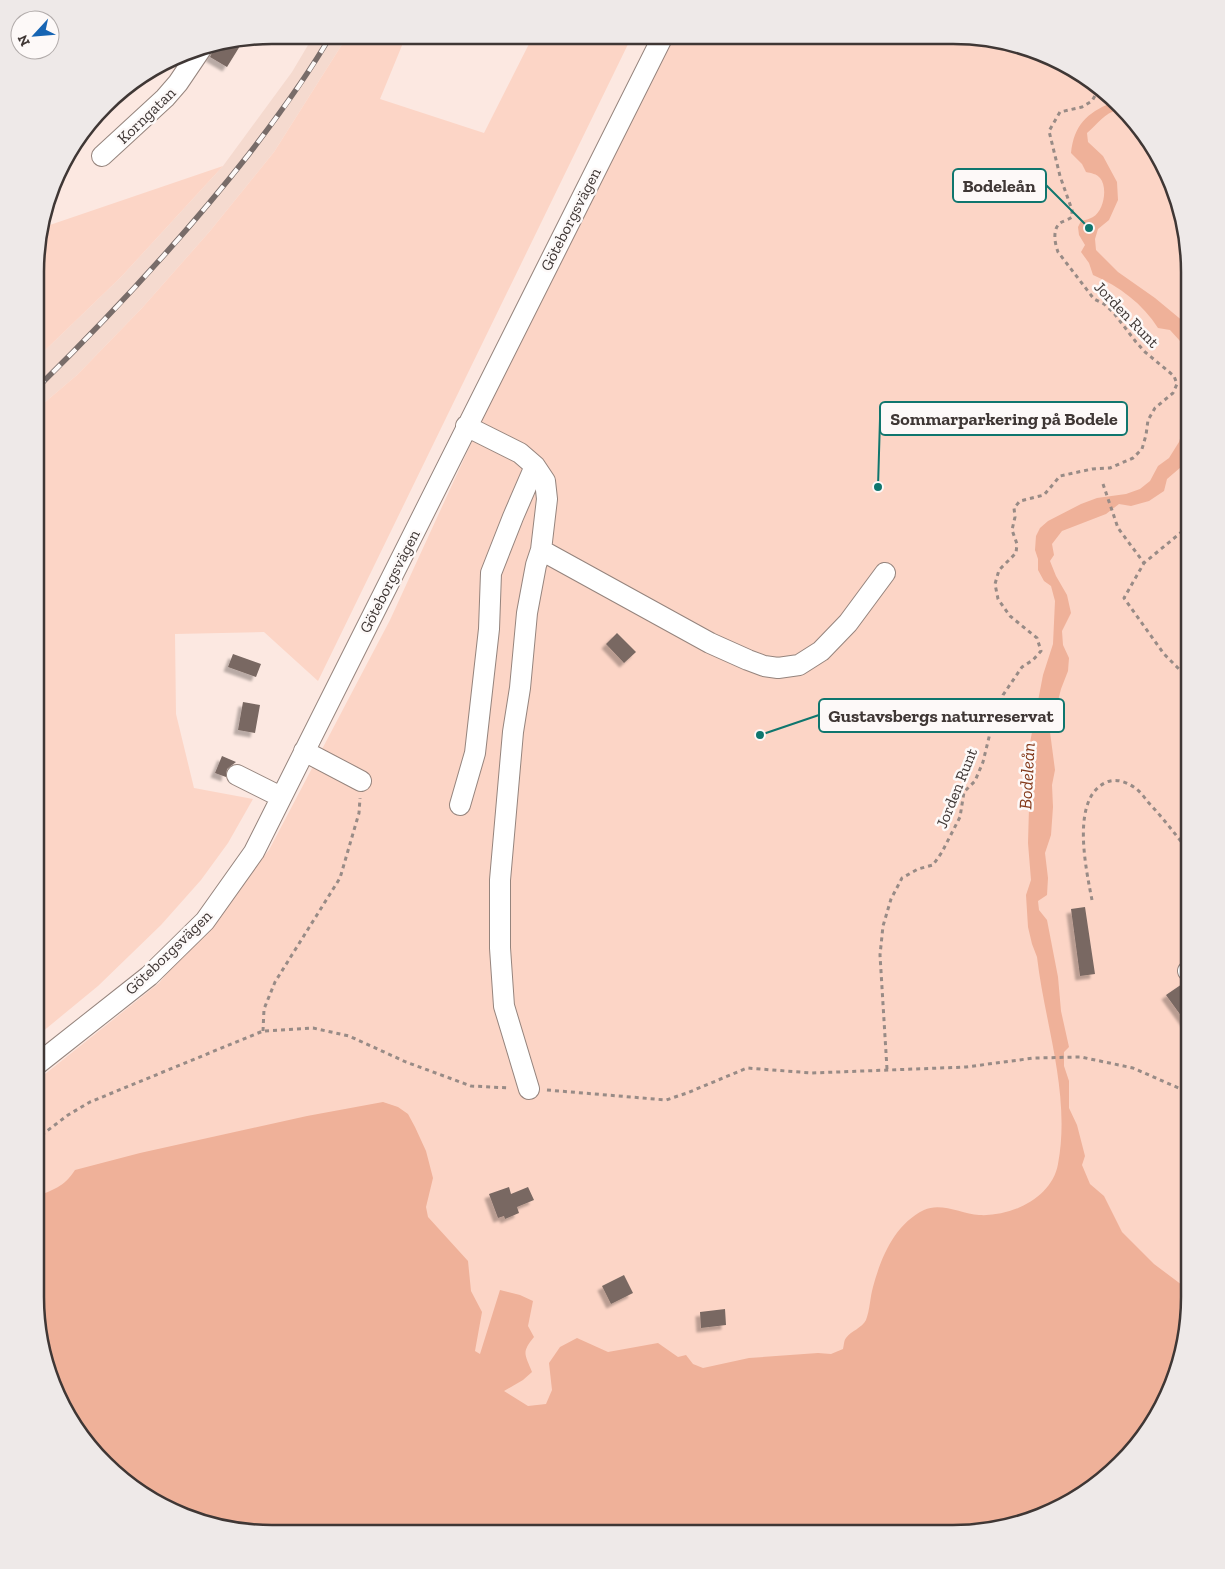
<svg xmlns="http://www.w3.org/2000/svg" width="1225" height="1569" font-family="'Zilla Slab',serif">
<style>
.built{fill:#f5dacf}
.green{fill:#fcd5c6}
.water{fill:#efb199}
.building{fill:#796862;filter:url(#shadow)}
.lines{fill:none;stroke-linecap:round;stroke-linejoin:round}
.minor-casing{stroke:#95847d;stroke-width:22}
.path{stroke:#988b86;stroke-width:3;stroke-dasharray:4 4;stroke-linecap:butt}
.minor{stroke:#fff;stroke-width:20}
.rail-casing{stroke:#786c69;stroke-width:5.5}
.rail{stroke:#fdf9f8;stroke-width:4;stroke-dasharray:11;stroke-linecap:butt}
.labels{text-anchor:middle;stroke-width:5;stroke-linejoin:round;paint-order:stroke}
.street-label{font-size:16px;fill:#3f3735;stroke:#fdf9f8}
.water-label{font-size:18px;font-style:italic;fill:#843a1b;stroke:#fdf9f8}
.rim{fill:none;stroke:#3f3735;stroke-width:2.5}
.leader{fill:none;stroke:#0f766e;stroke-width:2}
.callout-dot{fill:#0f766e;stroke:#fdf9f8;stroke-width:2}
.callout{fill:#fdf9f8;stroke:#0f766e;stroke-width:2}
.callout-label{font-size:18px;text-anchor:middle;font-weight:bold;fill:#3f3735}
</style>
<defs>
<filter id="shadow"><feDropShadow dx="-4.5" dy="4.5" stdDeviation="1" flood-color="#0004"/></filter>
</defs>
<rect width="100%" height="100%" fill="#fce8e1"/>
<path class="built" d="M 314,35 L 348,35 L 274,152 L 210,231 L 142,308 L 77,375 L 37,409 L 37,358 L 121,277 L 223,166 L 292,72 Z"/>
<path class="green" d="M 348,35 L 422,35 L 403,43 L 380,99 L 484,133 L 533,36 L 632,36 L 318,681 L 264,632 L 175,634 L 176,714 L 194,788 L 253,799 L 228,843 L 201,880 L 161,925 L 98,986 L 36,1037 L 37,409 L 77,375 L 142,308 L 210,231 L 274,152 Z
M 663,36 L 985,37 L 1085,75 L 1158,153 L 1182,210 L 1190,271 L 1190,1313 L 1178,1373 L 1150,1429 L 1072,1502 L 969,1534 L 256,1533 L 196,1522 L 140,1494 L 35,1291 L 35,1082 L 159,983 L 269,850 L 390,620 L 474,437 Z
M 223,166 L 121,277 L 37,358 L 37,240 L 41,228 Z"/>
<path class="water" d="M 1111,103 L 1118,110 C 1104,113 1098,124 1087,133 L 1088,142 L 1103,156 L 1117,182 L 1118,200 L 1109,220 L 1098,229 L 1095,239 L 1096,250 L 1118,272 L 1155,298 L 1190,327 L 1190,352 L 1170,330 L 1158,328 C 1143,304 1119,286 1093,275 L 1089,263 L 1081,252 L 1085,245 L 1079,235 L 1078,227 L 1081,221 C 1085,220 1090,219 1093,217 C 1104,211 1108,187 1100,178 C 1097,174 1091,173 1086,172 L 1082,164 L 1071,153 C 1074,125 1087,113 1111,103 Z
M 1190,403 L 1190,457 L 1188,461 L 1167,479 L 1164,491 L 1149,501 L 1131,506 L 1119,504 L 1106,514 L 1062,531 L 1052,544 L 1054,555 L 1050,561 L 1056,576 L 1067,595 L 1071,613 L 1062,631 L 1063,645 L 1069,658 L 1068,671 L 1061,689 L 1050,732 L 1055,770 L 1052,785 L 1053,807 L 1051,835 L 1045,853 L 1048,878 L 1047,895 L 1038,901 L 1039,910 L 1047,920 L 1058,977 L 1061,1011 L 1069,1047 L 1064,1052 L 1064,1066 L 1069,1081 L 1069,1108 L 1077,1125 L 1085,1156 L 1082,1165 L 1090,1184 L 1104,1196 L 1122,1232 L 1154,1264 L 1190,1291 L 1190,1313 L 1178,1373 L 1150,1429 L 1072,1502 L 969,1534 L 256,1533 L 196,1522 L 140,1494 L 67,1416 L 43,1359 L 35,1298 L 35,1197 C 53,1190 64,1187 75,1170 L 140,1153 L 307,1116 L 383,1102 L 398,1107 L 408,1114 L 415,1127 L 426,1151 L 433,1178 L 426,1207 L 428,1217 L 468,1261 L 471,1291 L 482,1312 L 475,1351 L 480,1354 L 500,1290 L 520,1295 L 533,1301 L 528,1326 L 534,1337 C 521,1353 525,1354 532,1372 L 523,1380 L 504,1391 L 528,1406 L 546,1404 L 552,1390 L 549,1363 L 560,1347 L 577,1338 L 608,1352 L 658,1343 L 678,1357 L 686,1355 L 693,1364 L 703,1368 L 749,1358 L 818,1353 L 831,1354 L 843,1349 C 844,1345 844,1340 846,1338 C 851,1331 862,1328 866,1320 C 870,1310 870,1297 873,1287 C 881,1257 895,1224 924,1210 C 941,1202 962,1214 979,1215 C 1011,1217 1052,1198 1058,1164 C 1071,1095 1045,1025 1037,957 L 1032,944 L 1028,927 L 1026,895 L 1031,880 L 1028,843 L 1030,772 L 1028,753 L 1043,675 L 1053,644 L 1055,601 L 1051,586 L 1044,581 L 1038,570 L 1038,559 L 1035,550 L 1036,536 L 1040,528 L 1048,521 L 1081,504 L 1097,498 L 1126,494 L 1140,489 L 1150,481 L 1158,466 L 1169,458 L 1179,442 Z"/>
<path class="building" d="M 232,42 L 240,46 L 227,67 L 210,57 L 216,44 Z
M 617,633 L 636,652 L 624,663 L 606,644 Z
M 233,654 L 261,664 L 256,677 L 228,667 Z
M 243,702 L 260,705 L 255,733 L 238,730 Z
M 222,756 L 236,762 L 227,769 L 226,777 L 215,773 Z
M 1085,907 L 1095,974 L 1080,976 L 1071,909 Z
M 1185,982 L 1190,982 L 1190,1028 L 1166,995 Z
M 509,1187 L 511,1194 L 528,1187 L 534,1200 L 517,1207 L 519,1213 L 505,1219 L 504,1216 L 498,1218 L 489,1194 Z
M 624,1275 L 633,1293 L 611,1304 L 602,1286 Z
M 725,1309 L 726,1325 L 701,1328 L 700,1312 Z"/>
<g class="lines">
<defs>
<path id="minor" d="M 102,156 L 165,98 L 178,83 L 203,46
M 466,426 L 520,453 L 535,466 L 545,481 L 547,499 L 541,550 L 536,565 L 527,613 L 520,688 L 513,732 L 500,880 L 500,948 L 504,1006 L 529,1089
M 541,550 L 710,643 L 748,660 L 764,666 L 778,668 L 799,665 L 821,651 L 848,623 L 885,573
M 304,751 L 361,781
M 237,775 L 281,797
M 460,805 L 475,753 L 489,629 L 491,573 L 513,517 L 535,466
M 1188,971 L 1190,970
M 35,1066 L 149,976 L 205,921 L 254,852 L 663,36"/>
</defs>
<use href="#minor" class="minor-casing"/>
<path class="path" d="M 1117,109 L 1152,158 L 1164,167
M 1103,484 L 1118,528 L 1144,563
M 1190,680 L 1164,654 L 1124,598 L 1144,563 L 1190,525
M 1092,900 C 1086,869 1070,797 1107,782 C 1116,778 1127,782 1135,788 C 1140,791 1144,797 1148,802 C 1163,818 1176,835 1190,853
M 263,1031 L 264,1009 L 275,982 L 340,878 L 359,813 L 360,798
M 887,1069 L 880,955 L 883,926 L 891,899 L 902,878 L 918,869 L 933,865 L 942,852 L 960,817 L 964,792 L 975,781 L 983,762 L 991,729 L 999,714 L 1003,695 L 1022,667 L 1033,660 L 1041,651 L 1037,638 L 1010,616 L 998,599 L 995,584 L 999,570 L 1016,553 L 1017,544 L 1012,530 L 1015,517 L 1014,508 L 1020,501 L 1044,495 L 1060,476 L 1092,469 L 1110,468 L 1133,458 L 1142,449 L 1146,435 L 1148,420 L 1155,408 L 1173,393 L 1177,384 L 1174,376 L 1145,352 L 1136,342 L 1113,312 L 1104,304 L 1094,299 L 1058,252 C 1055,244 1052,230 1060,223 C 1063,221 1068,220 1072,217 L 1072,210 L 1060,176 L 1049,131 L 1060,112 L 1082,107 L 1092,101 L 1099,89
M 547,1090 L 666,1100 L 687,1093 L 747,1068 L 812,1073 L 966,1067 L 1034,1058 L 1081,1057 L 1133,1068 L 1190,1093
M 35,1140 L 68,1115 L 90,1102 L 263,1031 L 313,1028 L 349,1036 L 406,1062 L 471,1086 L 510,1088"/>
<use href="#minor" class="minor"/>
<defs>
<path id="rail" d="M 37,388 C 112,314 184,237 249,154 C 278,116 307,77 331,35"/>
</defs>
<use href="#rail" class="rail-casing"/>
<use href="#rail" class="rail"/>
</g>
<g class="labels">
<g class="street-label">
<text transform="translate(146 115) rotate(-44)" y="6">Korngatan</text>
<text transform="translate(570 219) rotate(-63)" y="6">Göteborgsvägen</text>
<text transform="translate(1127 314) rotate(46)" y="6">Jorden Runt</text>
<text transform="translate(389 581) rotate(-63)" y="6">Göteborgsvägen</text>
<text transform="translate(956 788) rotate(-68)" y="6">Jorden Runt</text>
<text transform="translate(168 952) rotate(-44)" y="6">Göteborgsvägen</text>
</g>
<g class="water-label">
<text transform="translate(1027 776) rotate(-87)" y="6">Bodeleån</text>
</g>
</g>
<path d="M0 0H1225V1569H0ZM272 44H953A228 228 0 0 1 1181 272V1297A228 228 0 0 1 953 1525H272A228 228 0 0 1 44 1297V272A228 228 0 0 1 272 44Z" fill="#eee9e8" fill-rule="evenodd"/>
<path class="rim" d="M272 44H953A228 228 0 0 1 1181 272V1297A228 228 0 0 1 953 1525H272A228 228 0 0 1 44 1297V272A228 228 0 0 1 272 44Z"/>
<path class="leader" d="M1089 228L1046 185M878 487L880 419M760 735L819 715"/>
<g class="callout-dot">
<circle cx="1089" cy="228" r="5"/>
<circle cx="878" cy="487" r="5"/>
<circle cx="760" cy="735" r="5"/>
</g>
<g class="callout">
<rect x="953" y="169" width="93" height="33" rx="5"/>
<rect x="880" y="402" width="247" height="33" rx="5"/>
<rect x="819" y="699" width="245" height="33" rx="5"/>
</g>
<g class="callout-label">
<text x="999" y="192">Bodeleån</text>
<text x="1004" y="425">Sommarparkering på Bodele</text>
<text x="941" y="722">Gustavsbergs naturreservat</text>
</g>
<g transform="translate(35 35) rotate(244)"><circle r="24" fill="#fdf9f8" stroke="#b1abaa"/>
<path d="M0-4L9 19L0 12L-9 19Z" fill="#1664b3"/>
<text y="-8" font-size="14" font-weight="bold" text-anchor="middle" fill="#3f3735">N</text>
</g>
</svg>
